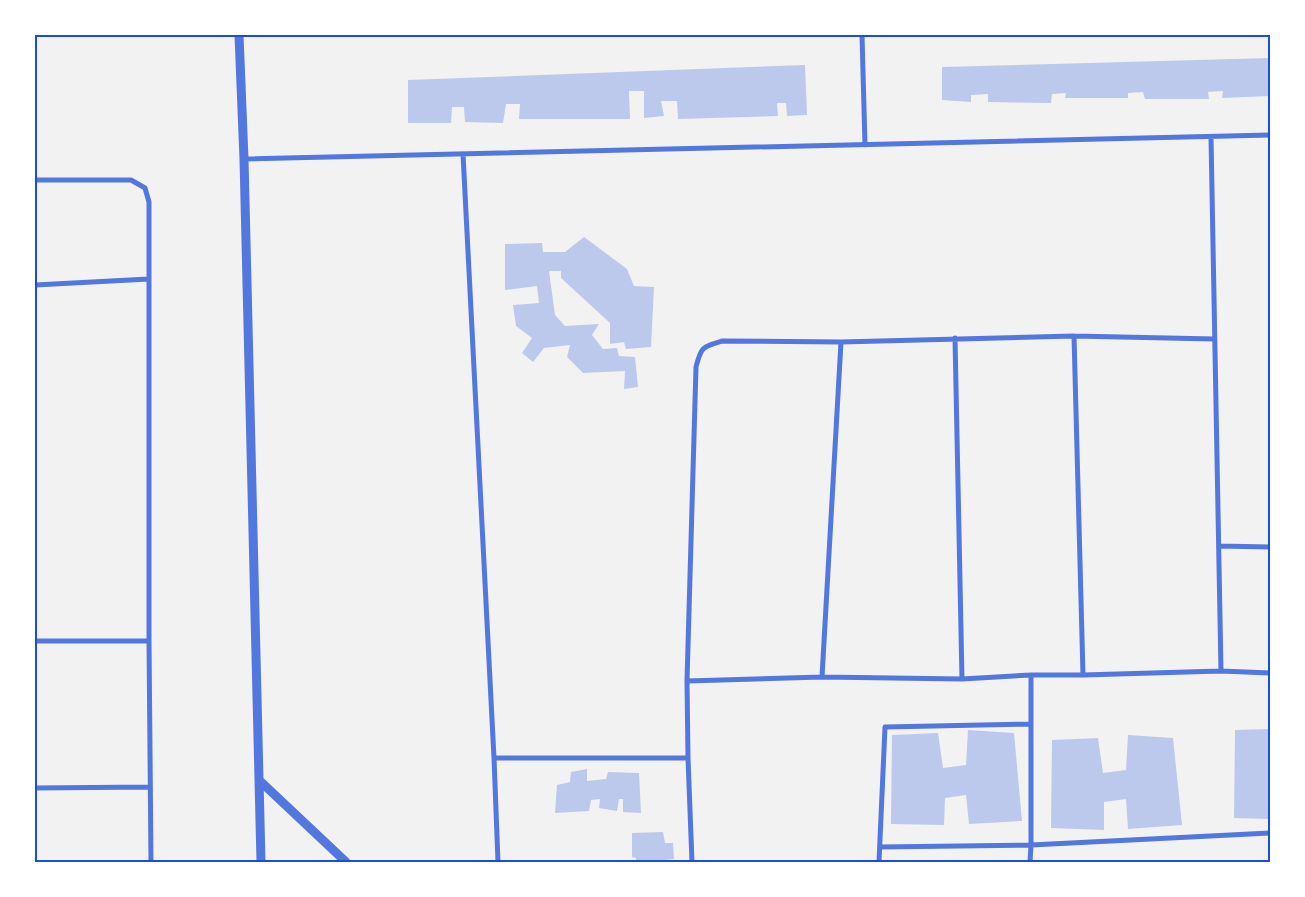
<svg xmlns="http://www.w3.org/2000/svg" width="1305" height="897" font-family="Georgia,serif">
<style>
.building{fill:#bdc9ec}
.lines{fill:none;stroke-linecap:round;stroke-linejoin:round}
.minor{stroke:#5277de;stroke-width:5}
.tertiary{stroke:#5277de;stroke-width:9}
.neatline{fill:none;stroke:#1d4ed8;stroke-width:2}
</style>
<rect width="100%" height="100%" fill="#f2f2f2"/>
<path class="building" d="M 1270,58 L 1270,96 L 1222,98 L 1223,91 L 1208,92 L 1209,99 L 1145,99 L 1143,92 L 1128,93 L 1128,98 L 1065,98 L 1066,93 L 1052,94 L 1051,103 L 988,102 L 988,94 L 971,95 L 971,102 L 942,100 L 942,67 Z
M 805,65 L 807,115 L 787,116 L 786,103 L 777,103 L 778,116 L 678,119 L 677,101 L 661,101 L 664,116 L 644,118 L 644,91 L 629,91 L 630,119 L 519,119 L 520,104 L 506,104 L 503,123 L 465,122 L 464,107 L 452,107 L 451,123 L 408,123 L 408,80 Z
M 584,237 L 627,269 L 634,286 L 654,287 L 651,347 L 626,349 L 624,342 L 610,344 L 610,323 L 561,278 L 561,271 L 549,271 L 555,315 L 565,326 L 599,324 L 592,335 L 603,349 L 617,348 L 619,356 L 635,357 L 638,387 L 624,389 L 625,371 L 583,373 L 567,357 L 570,345 L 544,348 L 533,362 L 522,353 L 532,338 L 516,326 L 513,305 L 539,303 L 537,286 L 505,290 L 505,244 L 542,243 L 543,252 L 565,252 Z
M 1270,729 L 1270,819 L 1234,818 L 1235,730 Z
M 968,730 L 1014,733 L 1022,821 L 969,824 L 966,795 L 945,798 L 944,825 L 891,824 L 892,735 L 938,733 L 943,768 L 966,765 Z
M 1128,735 L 1173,738 L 1182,825 L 1128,829 L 1126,799 L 1104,802 L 1104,830 L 1051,828 L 1052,740 L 1098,738 L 1103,773 L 1126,770 Z
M 587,769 L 587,781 L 606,779 L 608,772 L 639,773 L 641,813 L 623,812 L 623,799 L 619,799 L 617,811 L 599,808 L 600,799 L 591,800 L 589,811 L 555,813 L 557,785 L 570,782 L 571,772 Z
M 663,832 L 665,843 L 673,843 L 674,859 L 665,860 L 665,862 L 636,862 L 636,858 L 632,857 L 632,833 Z"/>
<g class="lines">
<path class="minor" d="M 862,35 L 865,145
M 1211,137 L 1221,671
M 463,154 L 494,758
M 244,159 L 1270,135
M 35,180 L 131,180 L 145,188 L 149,202 L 149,641 L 151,862
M 35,285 L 149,279
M 1074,336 L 1083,675
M 955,338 L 962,679
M 1219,546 L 1270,547
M 35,641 L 149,641
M 822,677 L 841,342
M 687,681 L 822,677 L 962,679 L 1031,675 L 1083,675 L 1221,671 L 1270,673
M 35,788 L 150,787
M 880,847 L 1031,845 L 1031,675
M 498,862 L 494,758 L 688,758
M 692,862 L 688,758 L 687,681 L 696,367 C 701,347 702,347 722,341 L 841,342 L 1074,336 L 1214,339
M 879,862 L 885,727 L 1031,724
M 1030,862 L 1031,845 L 1270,833"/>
<path class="tertiary" d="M 239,35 L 244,159 L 261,862
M 260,781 L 346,862"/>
</g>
<rect width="1305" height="897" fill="none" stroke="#ffffff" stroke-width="72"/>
<rect x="36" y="36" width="1233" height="825" class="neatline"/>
</svg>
